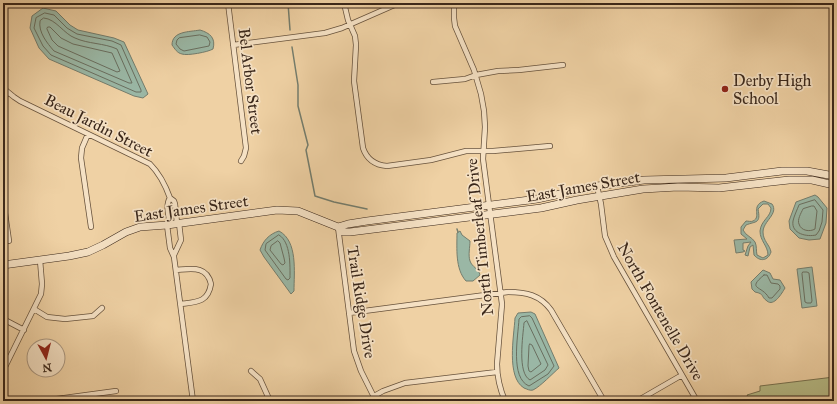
<svg xmlns="http://www.w3.org/2000/svg" width="837" height="404" font-family="'IM FELL Great Primer',serif">
<style>
.green{fill:#b7bc87;stroke:#787250}
.water{fill:#9ab7a5;stroke:#747d6d;fill-rule:evenodd}
.lines{fill:none;stroke-linecap:round;stroke-linejoin:round}
.shore{stroke:#6a6f60;stroke-width:1}
.stream{stroke:#747d6d;stroke-width:1.5}
.street-casing{stroke:#67523c;stroke-width:6}
.secondary-casing{stroke:#3a271a;stroke-width:8}
.street{stroke:#f5e1c4;stroke-width:4.5}
.secondary{stroke:#f5e1c4;stroke-width:7}
.poi-dot{fill:#8f2418;stroke:#f5e1c4;stroke-width:1.5}
.labels{text-anchor:middle;stroke-width:3.5;stroke-linejoin:round;paint-order:stroke}
.poi-label{font-size:16px;fill:#3a271a;stroke:#f5e1c4;text-anchor:start}
.street-label{font-size:16px;fill:#3a271a;stroke:#f5e1c4}
</style>
<rect width="100%" height="100%" fill="#efd1a4"/>
<filter id="stains"><feTurbulence type="fractalNoise" baseFrequency=".005" numOctaves="4"/><feColorMatrix values="0 0 0 0 .2 0 0 0 0 .09 0 0 0 0 .02 0 0 0 .5 -.17"/></filter>
<radialGradient id="worn" r=".72"><stop offset=".6" stop-color="#630" stop-opacity="0"/><stop offset="1" stop-color="#630" stop-opacity=".3"/></radialGradient>
<path class="green" d="M 834,377 L 834,401 L 750,401 L 747,395 L 760,391 L 760,386 Z"/>
<path class="water" d="M 43,8 L 56,11 L 70,25 L 78,30 L 114,38 L 124,42 L 148,94 L 143,98 L 134,96 L 49,59 L 39,48 L 30,28 L 32,16 Z
M 200,30 C 210,33 216,38 213,49 C 208,52 187,56 182,54 C 177,53 175,49 172,45 C 172,31 189,32 200,30 Z
M 815,195 L 818,197 L 827,208 L 826,223 L 820,239 L 809,240 L 799,238 L 790,229 L 789,221 L 796,202 Z
M 764,201 L 772,204 C 779,214 763,221 763,232 C 763,241 770,245 771,252 C 768,261 760,262 754,255 L 753,245 L 750,247 L 748,256 L 745,255 L 748,246 L 751,242 L 743,243 L 743,250 L 745,251 L 743,252 L 736,253 L 734,240 L 747,239 L 741,234 L 741,227 L 746,221 C 748,221 751,222 753,221 C 762,217 750,206 764,201 ZM 763,204 L 768,204 L 771,208 C 771,217 761,220 760,231 C 760,241 768,246 768,255 L 763,258 L 757,255 C 756,251 757,246 755,242 C 752,237 746,236 743,230 L 746,225 C 756,221 761,224 758,209 Z
M 279,231 C 298,241 294,272 294,291 L 291,294 L 264,257 L 260,250 C 263,241 269,234 279,231 Z
M 460,231 L 462,235 L 470,241 C 470,247 468,255 470,261 C 472,267 479,269 480,275 L 473,281 L 466,281 C 455,269 457,248 457,233 Z
M 812,267 L 817,306 L 802,308 L 797,269 Z
M 763,270 L 770,273 L 773,279 L 780,280 L 785,288 C 782,293 774,307 767,301 C 760,296 765,294 755,292 L 752,289 L 751,282 Z
M 531,312 L 535,314 L 559,368 C 552,374 541,386 533,390 C 530,391 527,389 524,388 C 506,377 514,336 515,318 L 518,313 Z"/>
<g class="lines">
<path class="shore" d="M 45,13 L 54,15 L 67,28 L 77,34 L 112,41 L 121,45 L 141,90 L 141,92 L 136,92 L 51,55 L 43,46 L 34,28 L 36,18 Z
M 44,18 C 56,19 64,34 75,38 C 88,44 104,43 117,49 L 132,83 L 129,83 L 54,51 C 47,43 38,32 40,21 Z
M 48,27 L 50,27 L 61,38 L 73,44 L 112,53 L 120,71 L 117,72 L 58,46 L 52,40 L 47,29 Z
M 200,35 L 207,37 L 210,42 L 209,46 L 184,51 L 180,49 L 176,44 L 177,40 L 179,38 Z
M 815,200 L 823,210 L 822,222 L 819,231 L 816,235 C 807,237 791,234 793,221 C 794,216 797,210 799,205 Z
M 812,206 L 814,206 L 817,211 L 815,229 C 810,232 801,231 799,224 C 797,220 801,213 803,209 Z
M 279,235 C 291,242 290,266 290,278 L 288,280 L 286,279 L 265,250 L 266,244 Z
M 278,241 L 280,243 L 284,258 L 285,263 L 283,265 L 281,264 L 270,250 L 271,246 Z
M 803,272 L 807,272 L 809,273 L 812,301 L 811,303 L 807,303 L 805,302 L 802,274 Z
M 764,275 L 767,275 L 771,283 L 778,284 L 780,286 L 780,289 L 772,298 L 769,298 C 762,285 746,290 764,275 Z
M 530,316 L 532,318 L 554,366 L 548,374 L 529,386 C 510,378 518,337 519,319 L 521,317 Z
M 527,321 L 548,365 L 545,370 L 530,380 C 517,373 523,336 524,323 Z
M 530,344 L 532,345 L 541,364 L 531,372 L 529,371 L 528,366 L 529,346 Z"/>
<path class="stream" d="M 288,3 L 290,30
M 292,47 L 298,85 L 298,106 L 308,145 L 306,150 L 315,196 L 334,202 L 367,209
M 457,229 L 458,232"/>
<defs>
<path id="street" d="M 228,3 L 246,148 L 244,156 L 241,161
M 344,3 L 348,20 L 355,36 L 356,45 L 354,81 L 363,148 C 367,160 375,165 387,166 L 431,160 L 466,151 L 493,151 L 550,146
M 454,3 L 454,18 L 455,26 L 474,70 L 481,94 L 484,111 L 485,127 L 483,159 L 502,304 L 497,364 C 497,377 500,389 505,401
M 233,45 L 325,33 L 342,28 L 399,3
M 433,82 L 465,79 L 476,75 L 498,71 L 519,70 L 563,65
M 3,88 L 14,97 L 20,101 L 150,164 C 160,174 165,184 170,198
M 3,98 L 8,93
M 88,134 L 82,148 L 81,158 L 91,227
M 597,186 L 601,204 L 605,236 L 614,257 L 697,401
M 170,198 L 174,201 L 175,204 L 177,223
M 3,199 L 9,241
M 167,225 L 170,248 L 174,257 L 193,401
M 170,225 C 169,217 165,205 170,198
M 338,227 L 354,351 L 361,371 L 376,401
M 174,255 L 181,240 L 179,223
M 176,270 C 191,269 207,265 211,284 C 208,303 196,302 180,304
M 34,309 L 47,317 L 65,319 L 93,316 L 102,308
M 349,313 L 508,292 C 526,292 540,295 551,310 L 604,401
M 3,319 L 24,330
M 3,371 L 41,294 L 42,284 L 40,260
M 251,371 L 260,379 L 270,401
M 374,396 L 383,391 L 405,383 L 497,372
M 3,399 L 9,401
M 42,401 L 116,391
M 637,401 L 682,375"/>
<path id="secondary" d="M 338,227 L 348,224 L 367,221 L 537,199 L 597,186 L 644,180 L 726,178 L 782,171 L 807,171 L 834,176
M 3,265 L 69,256 L 88,252 L 103,245 L 126,232 L 140,227 L 167,225 L 277,210 L 298,211 L 338,227 L 343,232 L 350,232 L 541,208 L 577,200 L 643,189 L 678,187 L 719,188 L 789,180 L 812,180 L 834,185"/>
</defs>
<use href="#street" class="street-casing"/>
<use href="#secondary" class="secondary-casing"/>
<use href="#street" class="street"/>
<use href="#secondary" class="secondary"/>
</g>
<circle class="poi-dot" cx="725" cy="89" r="4"/>
<g class="labels">
<g class="poi-label">
<text x="733" y="86">Derby High<tspan x="733" dy="18">School</tspan></text>
</g>
<g class="street-label">
<text transform="translate(251 81) rotate(83)" y="6">Bel Arbor Street</text>
<text transform="translate(99 125) rotate(27)" y="6">Beau Jardin Street</text>
<text transform="translate(583 186) rotate(-10)" y="6">East James Street</text>
<text transform="translate(191 208) rotate(-8)" y="6">East James Street</text>
<text transform="translate(479 237) rotate(-96)" y="6">North Timberleaf Drive</text>
<text transform="translate(362 302) rotate(81)" y="6">Trail Ridge Drive</text>
<text transform="translate(661 311) rotate(60)" y="6">North Fontenelle Drive</text>
</g>
</g>
<rect width="837" height="404" fill="none" stroke="#efd1a4" stroke-width="16"/>
<rect x="4" y="4" width="829" height="396" fill="none" stroke="#3a271a" stroke-width="2"/>
<rect x="8" y="8" width="821" height="388" fill="none" stroke="#3a271a"/>
<g transform="translate(46 358) rotate(173)"><circle r="19" fill="#f5e1c4" stroke="#aa9780"/>
<path d="M0-3L7 15L0 10L-7 15Z" fill="#8f2418"/>
<text y="-6" font-size="11" font-weight="bold" text-anchor="middle" fill="#3a271a">N</text>
</g>
<rect width="100%" height="100%" filter="url(#stains)"/>
<rect width="100%" height="100%" fill="url(#worn)"/>
</svg>
